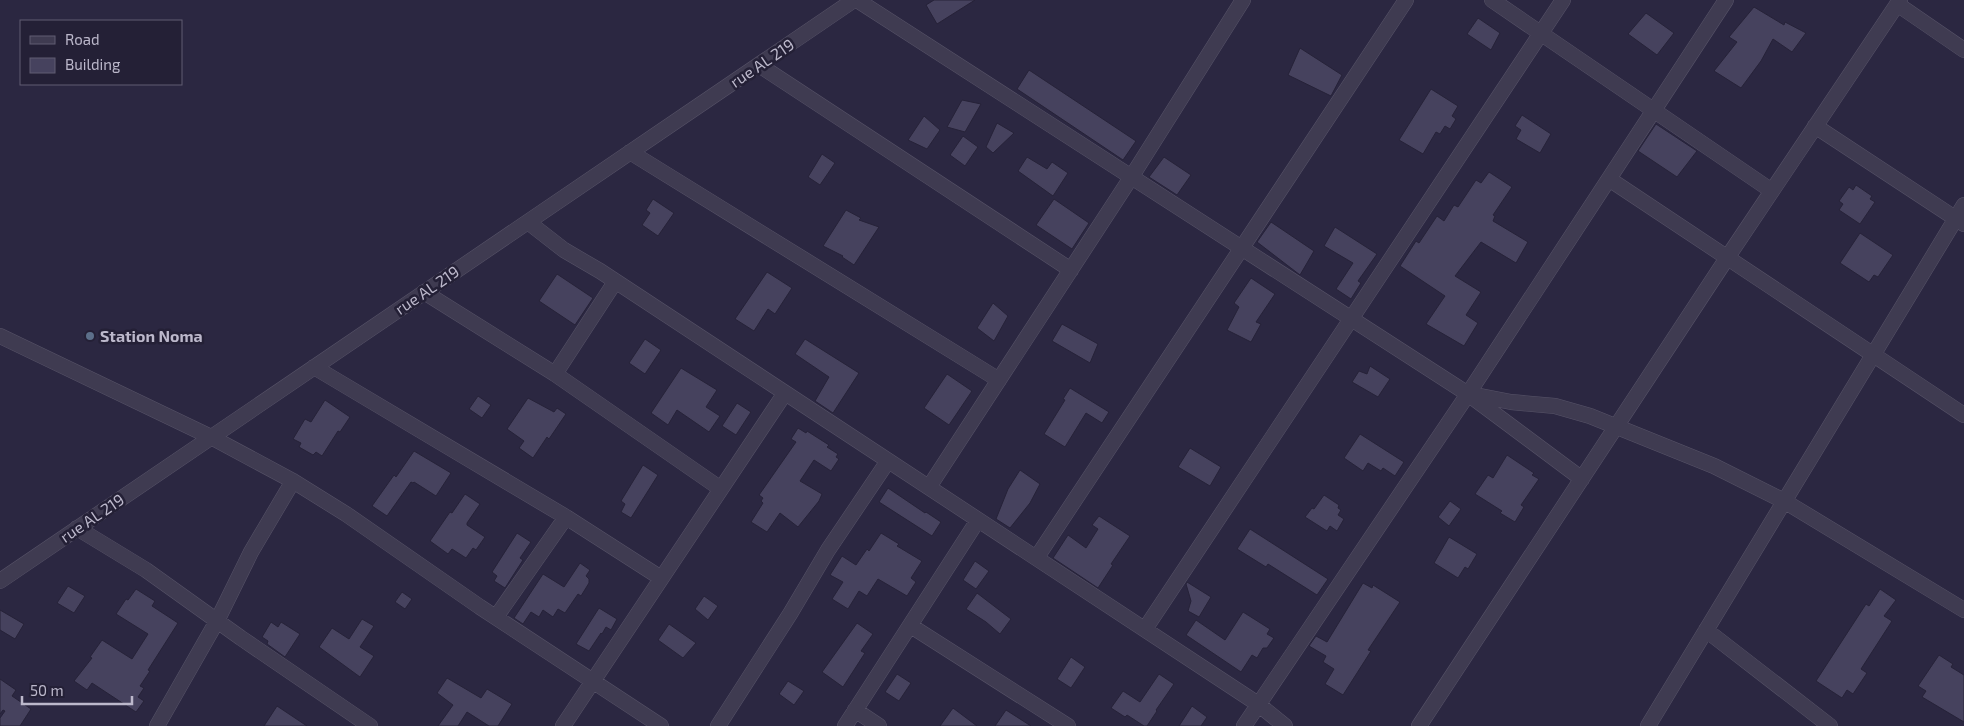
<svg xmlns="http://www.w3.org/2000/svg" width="1964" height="726" font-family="'Exo 2',sans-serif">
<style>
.building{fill:#46425e;stroke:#262238}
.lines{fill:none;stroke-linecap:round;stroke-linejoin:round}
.minor-casing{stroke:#575368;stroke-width:16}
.minor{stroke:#3f3b51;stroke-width:15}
.service-dot{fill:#5c6f8a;stroke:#242036;stroke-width:2}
.labels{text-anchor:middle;stroke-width:5;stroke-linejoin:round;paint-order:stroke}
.street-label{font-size:16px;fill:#bcb8cb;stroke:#242036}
.poi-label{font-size:16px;font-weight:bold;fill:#bcb8cb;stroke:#242036;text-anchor:start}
</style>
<rect width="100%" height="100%" fill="#2b2741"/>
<path class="building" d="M 934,0 L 975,0 L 937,24 L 926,5 Z
M 1754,7 L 1784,25 L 1785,22 L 1806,33 L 1792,52 L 1773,39 L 1761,61 L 1741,88 L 1714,71 L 1737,42 L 1729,37 Z
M 1646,13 L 1674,33 L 1657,55 L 1628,34 Z
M 1478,18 L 1500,33 L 1491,50 L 1467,34 Z
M 1300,48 L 1342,75 L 1331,96 L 1288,75 Z
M 1029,70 L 1136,141 L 1123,160 L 1017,89 Z
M 1431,89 L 1458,106 L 1452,116 L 1456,119 L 1450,129 L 1445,126 L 1440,134 L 1436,132 L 1423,154 L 1399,140 Z
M 962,100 L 981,104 L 965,132 L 947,127 Z
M 1522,115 L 1551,134 L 1540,153 L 1516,139 L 1521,130 L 1515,126 Z
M 924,116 L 940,130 L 927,149 L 908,140 Z
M 997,123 L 1014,133 L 993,153 L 986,147 Z
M 1656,124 L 1697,151 L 1677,177 L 1638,151 Z
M 963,136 L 978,147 L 965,166 L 950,155 Z
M 822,154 L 835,163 L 820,185 L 808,177 Z
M 1027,157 L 1047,169 L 1052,162 L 1068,173 L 1053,196 L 1018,171 Z
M 1164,157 L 1191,175 L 1177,195 L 1149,177 Z
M 1489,172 L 1512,187 L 1493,215 L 1495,216 L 1493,221 L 1528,242 L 1516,263 L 1481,242 L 1455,276 L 1481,292 L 1466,315 L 1478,323 L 1464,346 L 1426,324 L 1445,296 L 1400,266 L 1416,241 L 1419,243 L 1437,216 L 1444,221 L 1454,205 L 1458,207 L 1476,180 L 1481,183 Z
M 1856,185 L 1872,196 L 1870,199 L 1875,202 L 1860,224 L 1839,210 L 1843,204 L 1839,201 L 1849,187 L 1853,190 Z
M 653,199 L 674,213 L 658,236 L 642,225 L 650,213 L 646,210 Z
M 1054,199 L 1089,223 L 1072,249 L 1036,225 Z
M 846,210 L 861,218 L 859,220 L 879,227 L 854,265 L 842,257 L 843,256 L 823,246 Z
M 1271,222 L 1314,251 L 1300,275 L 1257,242 Z
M 1335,227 L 1377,254 L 1358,281 L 1361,283 L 1351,299 L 1336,289 L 1353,263 L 1324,246 Z
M 1860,233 L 1893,255 L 1878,277 L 1874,275 L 1869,282 L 1840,263 Z
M 767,272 L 792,288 L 775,314 L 768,309 L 754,331 L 735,319 Z
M 557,274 L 593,298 L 575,325 L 539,301 Z
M 1251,278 L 1275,294 L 1256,322 L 1261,324 L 1251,342 L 1227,330 L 1239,307 L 1234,303 Z
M 993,303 L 1008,316 L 994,341 L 977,328 Z
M 1062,324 L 1098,344 L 1090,363 L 1052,341 Z
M 645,339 L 661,350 L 645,374 L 629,363 Z
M 805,339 L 859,373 L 833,413 L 815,401 L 829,377 L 795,354 Z
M 1370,366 L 1390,379 L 1378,397 L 1352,382 L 1359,371 L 1367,374 Z
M 681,368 L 717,390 L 706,407 L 720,416 L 709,432 L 677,410 L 668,425 L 651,413 Z
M 947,374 L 972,391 L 949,425 L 924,408 Z
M 1070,388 L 1109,412 L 1102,423 L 1086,413 L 1065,447 L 1044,434 L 1065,400 L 1063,399 Z
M 478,396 L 491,405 L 482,418 L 469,409 Z
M 528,398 L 554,412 L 557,408 L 566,414 L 549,439 L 547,437 L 533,458 L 519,448 L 524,441 L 507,429 Z
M 325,400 L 350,417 L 340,432 L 338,431 L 322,456 L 316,452 L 313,455 L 299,447 L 301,443 L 293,439 L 305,419 L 311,422 Z
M 737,403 L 751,412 L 736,435 L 722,426 Z
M 798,428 L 806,433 L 807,431 L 829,445 L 827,447 L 838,454 L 836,457 L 839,459 L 831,471 L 814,460 L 800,481 L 822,494 L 819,501 L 798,527 L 780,513 L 767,532 L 751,522 L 763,503 L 761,501 L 763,498 L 759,495 L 796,442 L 791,439 Z
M 1360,434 L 1404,462 L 1395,476 L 1383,468 L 1381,471 L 1368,463 L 1363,471 L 1344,458 Z
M 1190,448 L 1221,467 L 1210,486 L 1178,467 Z
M 414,451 L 451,473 L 436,496 L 414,482 L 413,483 L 411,482 L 387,516 L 372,506 L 394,475 L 396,477 Z
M 1507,455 L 1534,473 L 1532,475 L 1539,479 L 1521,505 L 1524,507 L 1515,522 L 1500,513 L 1502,511 L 1475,494 L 1488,475 L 1493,478 Z
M 643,465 L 658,475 L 631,518 L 621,512 L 625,504 L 621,501 Z
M 1020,470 L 1040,484 L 1030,503 L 1010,528 L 996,519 L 1008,489 Z
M 888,488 L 925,513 L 926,512 L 941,522 L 932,536 L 879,502 Z
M 465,494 L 480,504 L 467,523 L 467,525 L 485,537 L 476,550 L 473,548 L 466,558 L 452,549 L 448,554 L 430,541 L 450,512 L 452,513 Z
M 1324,495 L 1339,505 L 1338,508 L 1341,510 L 1338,515 L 1344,519 L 1337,531 L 1330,526 L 1327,531 L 1305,517 L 1312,508 L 1314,509 Z
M 1450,501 L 1461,509 L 1449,526 L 1438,517 Z
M 1099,516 L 1130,536 L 1111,564 L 1113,565 L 1098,588 L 1053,558 L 1068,535 L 1086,548 L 1098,529 L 1092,525 Z
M 1250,529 L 1328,579 L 1317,595 L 1268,564 L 1266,567 L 1237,549 Z
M 517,533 L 531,542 L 520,558 L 523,560 L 505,588 L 494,581 L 497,576 L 492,572 Z
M 881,533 L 899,544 L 897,546 L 922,561 L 911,578 L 916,582 L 907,596 L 878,579 L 867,596 L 859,591 L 848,609 L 832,599 L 843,582 L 830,575 L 842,556 L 856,565 L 867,549 L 869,551 Z
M 1449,537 L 1477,554 L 1468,569 L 1465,567 L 1458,578 L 1434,563 Z
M 975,561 L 989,571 L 976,589 L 963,580 Z
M 580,563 L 590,570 L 586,576 L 589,579 L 589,583 L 581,596 L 578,594 L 565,613 L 558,609 L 553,617 L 543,610 L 539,617 L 531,612 L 523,624 L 514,618 L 543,574 L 564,587 Z
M 1187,582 L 1211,597 L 1199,617 L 1188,611 L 1191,601 L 1186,584 Z
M 1363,583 L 1372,588 L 1373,585 L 1400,602 L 1368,650 L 1371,651 L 1343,695 L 1325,684 L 1334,669 L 1323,662 L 1326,656 L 1309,646 L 1316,636 L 1327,642 Z
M 68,586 L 85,596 L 74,613 L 57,603 Z
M 136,589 L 155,601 L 152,606 L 178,623 L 148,670 L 150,671 L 140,686 L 144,688 L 138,697 L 144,701 L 136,712 L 92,683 L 87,690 L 74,681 L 92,658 L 90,657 L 102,640 L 132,659 L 148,634 L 116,614 L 126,599 L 128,600 Z
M 1880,589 L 1896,600 L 1884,616 L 1892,621 L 1861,669 L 1867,673 L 1853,694 L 1847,690 L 1842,698 L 1816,681 L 1866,604 L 1869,606 Z
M 402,592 L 412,599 L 405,609 L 395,602 Z
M 977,593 L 1011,619 L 1000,634 L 986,622 L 966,609 Z
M 704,596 L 718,606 L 708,620 L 695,609 Z
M 599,608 L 617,619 L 611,630 L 606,627 L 602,634 L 601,633 L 589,651 L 576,644 Z
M 0,610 L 24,624 L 15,639 L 0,630 Z
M 1243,612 L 1270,629 L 1267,634 L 1274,638 L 1267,648 L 1263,648 L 1257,658 L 1252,655 L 1241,672 L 1186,635 L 1196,620 L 1225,640 Z
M 362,619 L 374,626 L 360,647 L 374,656 L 360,677 L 319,647 L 332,628 L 349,639 Z
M 271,622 L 278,627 L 281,622 L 300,634 L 285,657 L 267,644 L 268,641 L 262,637 Z
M 857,623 L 873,634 L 861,651 L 865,653 L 843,687 L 822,672 Z
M 669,624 L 696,643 L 683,658 L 658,640 Z
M 1939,655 L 1953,664 L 1951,667 L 1964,675 L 1964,722 L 1922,697 L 1926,691 L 1918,686 Z
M 1071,657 L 1085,667 L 1071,688 L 1057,679 Z
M 897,674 L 911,683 L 899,701 L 885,692 Z
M 1159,674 L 1174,684 L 1156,710 L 1157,711 L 1147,726 L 1144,726 L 1127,715 L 1125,717 L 1111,708 L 1123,691 L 1140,702 Z
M 447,678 L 481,698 L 487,689 L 512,704 L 498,726 L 489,726 L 467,712 L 458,726 L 438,726 L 453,705 L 437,693 Z
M 0,679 L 16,690 L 12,696 L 31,709 L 20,726 L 0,726 L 0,718 L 5,711 L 3,710 L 0,714 Z
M 788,681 L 804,691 L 794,705 L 779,694 Z
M 277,706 L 307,726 L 264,726 Z
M 1192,706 L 1207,717 L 1201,726 L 1179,726 Z
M 953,708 L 977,726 L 940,726 Z
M 1006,710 L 1031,726 L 995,726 Z"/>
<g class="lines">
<defs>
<path id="minor" d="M 857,0 L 1468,394 L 1582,479
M 1492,0 L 1772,191
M 1897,4 L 1964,50
M 759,65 L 1071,270
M 1815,126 L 1964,224
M 630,152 L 999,380
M 1609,179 L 1964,415
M 528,222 L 564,250 L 600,271 L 1258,704 L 1285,726
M 424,292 L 555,374 L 721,489
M 0,336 L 211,437 L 293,481 L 346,514 L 480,607 L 661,726
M 314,367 L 566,517 L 661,578
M 555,374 L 615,282
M 1470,394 L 1511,402 L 1555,406 L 1590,416 L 1714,466 L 1784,501 L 1964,610
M 929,487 L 1132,176 L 1243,0
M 77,528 L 146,570 L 241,638 L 370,726
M 1037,557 L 1406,0
M 0,581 L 854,0
M 496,617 L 566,517
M 911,626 L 1068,726
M 1145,629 L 1563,0
M 1706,630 L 1830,726
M 855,710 L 879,726
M 157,726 L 217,621 L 251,552 L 293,481
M 563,726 L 785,393
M 718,726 L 790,614 L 828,550 L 888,461
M 845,726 L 978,520
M 1244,726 L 1468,394 L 1726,0
M 1419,726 L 1727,258 L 1900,0
M 1648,726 L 1964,205"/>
</defs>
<use href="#minor" class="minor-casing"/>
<use href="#minor" class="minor"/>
</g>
<circle class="service-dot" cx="90" cy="336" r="5"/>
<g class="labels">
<g class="street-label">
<text transform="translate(762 63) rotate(-34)" y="6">rue AL 219</text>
<text transform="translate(427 290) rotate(-34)" y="6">rue AL 219</text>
<text transform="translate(92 518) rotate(-34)" y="6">rue AL 219</text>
</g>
<g class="poi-label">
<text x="100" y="342">Station Noma</text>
</g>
</g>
<rect x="20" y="20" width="162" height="65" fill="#242036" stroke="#615d72"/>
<rect x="30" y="36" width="25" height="8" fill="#3f3b51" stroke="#615d72"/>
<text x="65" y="45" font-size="15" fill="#bcb8cb">Road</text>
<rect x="30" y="58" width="25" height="15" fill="#46425e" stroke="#615d72"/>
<text x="65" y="70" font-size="15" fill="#bcb8cb">Building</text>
<path d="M22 696v8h110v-8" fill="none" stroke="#bcb8cb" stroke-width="2.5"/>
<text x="30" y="696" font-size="15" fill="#bcb8cb" stroke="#242036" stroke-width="4" paint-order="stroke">50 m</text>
</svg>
